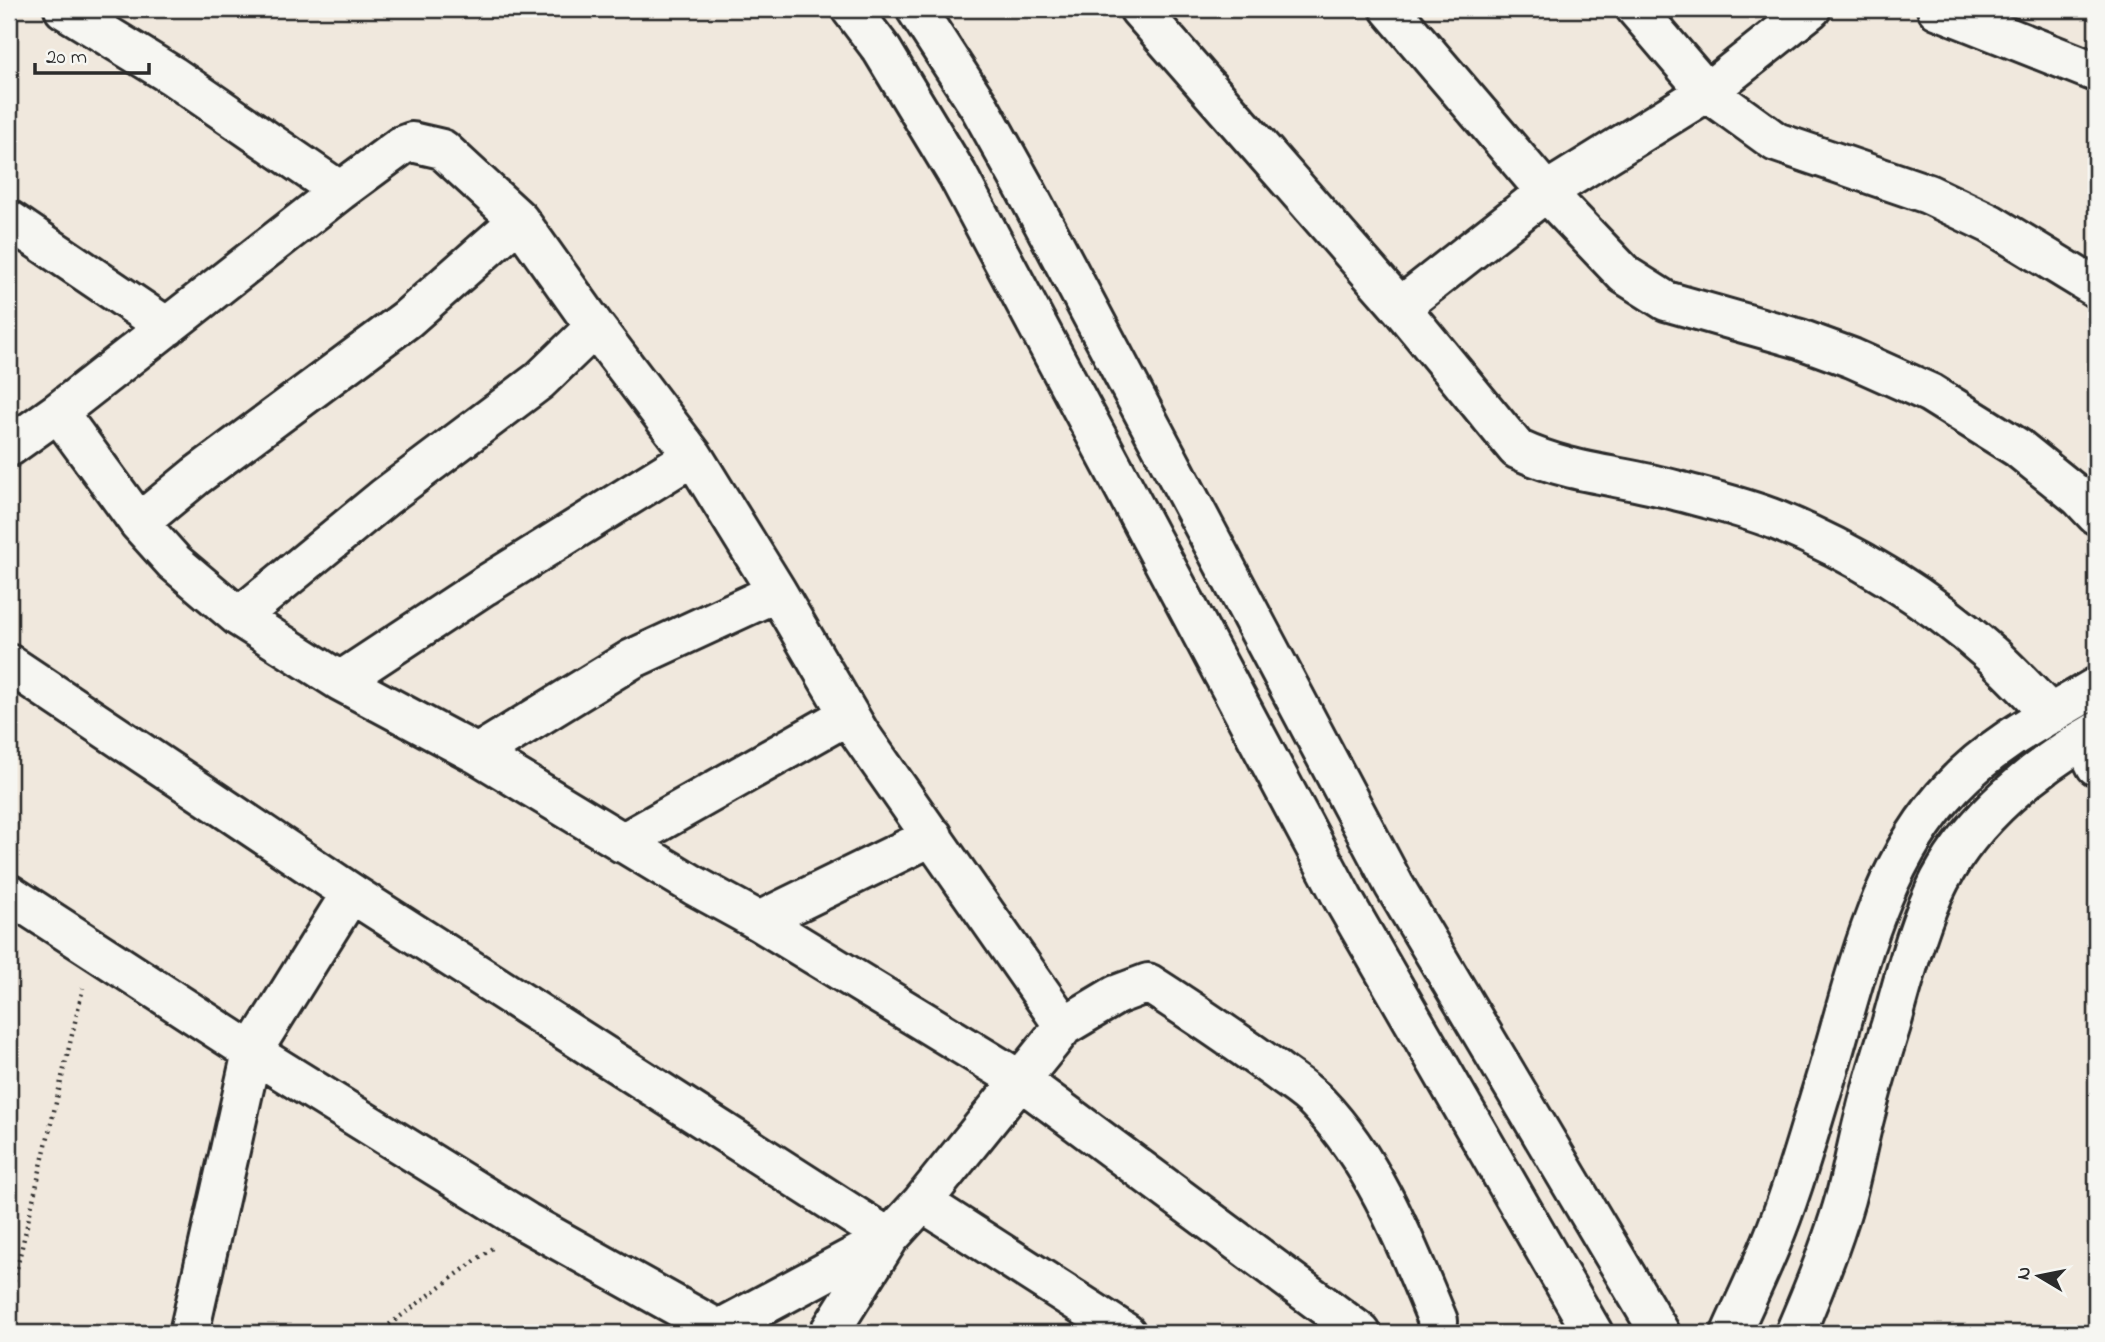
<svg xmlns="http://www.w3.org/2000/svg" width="2105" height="1342" font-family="'Indie Flower',sans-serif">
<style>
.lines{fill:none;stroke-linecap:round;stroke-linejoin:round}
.minor-casing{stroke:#2b2b2b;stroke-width:44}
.tertiary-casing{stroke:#2b2b2b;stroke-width:44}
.path{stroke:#2b2b2b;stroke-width:4.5;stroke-dasharray:2 5;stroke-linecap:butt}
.minor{stroke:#f6f6f2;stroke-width:38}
.tertiary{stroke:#f6f6f2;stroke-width:38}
</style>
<rect width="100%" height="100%" fill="#f0e8dd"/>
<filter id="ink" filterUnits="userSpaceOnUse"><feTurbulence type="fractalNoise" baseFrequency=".0143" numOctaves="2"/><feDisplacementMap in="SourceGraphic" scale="14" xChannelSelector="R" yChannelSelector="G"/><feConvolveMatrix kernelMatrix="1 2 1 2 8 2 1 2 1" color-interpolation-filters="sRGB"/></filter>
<g filter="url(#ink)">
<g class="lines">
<defs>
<path id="minor" d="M 1139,9 L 1400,307 L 1517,449 C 1570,474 1620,475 1675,490 C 1708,499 1744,507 1776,520 C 1854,552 1928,598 1991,654 C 2012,673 2031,694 2051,714
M 1390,9 L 1546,192 L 1625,275 L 1666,301 L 1800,339 L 1852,358 L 1930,393 L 2018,448 L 2079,497 L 2096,515
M 1636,9 L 1707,92 L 1776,142 L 1928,194 L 1991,224 L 2096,288
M 1937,9 L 2096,72
M 9,220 L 167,327
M 1400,307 L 1546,192 L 1707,92 L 1811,9
M 595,327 L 693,456 L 777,592 L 860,734 L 1064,1026
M 58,412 L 139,523 L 174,562 L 239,617 L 340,681 L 477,754 L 695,886 L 759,921 L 1020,1080 L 1361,1333
M 9,447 L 58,412 L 340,191 L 173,76 L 64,9
M 139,523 L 196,476 L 407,319 L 519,220
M 239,617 L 385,497 L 539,381 L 595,327 L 519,220 L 442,149 L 412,142 L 401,146 L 340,191
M 9,664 L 351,893 L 889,1238 L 712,1333
M 340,681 L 484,586 L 693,456
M 2083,740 L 2096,766
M 477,754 L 632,659 L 777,592
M 622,843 L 848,715
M 9,894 L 252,1052 L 526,1222 L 718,1329
M 759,921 L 933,836
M 922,1202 L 1126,1333
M 189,1333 L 252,1052 L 351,893
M 829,1333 L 889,1238 L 922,1202 L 1064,1026 L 1116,995 L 1148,983 C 1192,1011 1234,1040 1276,1070 C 1290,1081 1306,1090 1318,1103 C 1376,1164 1406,1244 1438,1321 L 1436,1333"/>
<path id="tertiary" d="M 851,9 L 882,50 L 957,174 L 1343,899 L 1593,1333
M 916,9 L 980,108 L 1023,185 L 1394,885 L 1660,1333
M 1731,1333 C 1744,1304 1758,1275 1770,1246 C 1791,1196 1806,1142 1822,1090 C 1855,985 1874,869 1953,786 C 1993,743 2046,717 2096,687
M 1795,1333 C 1814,1289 1832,1245 1845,1199 C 1853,1170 1858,1140 1866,1111 C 1873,1082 1882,1054 1891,1025 C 1904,979 1918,922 1940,880 C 1974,817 2035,767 2096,732"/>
</defs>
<use href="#minor" class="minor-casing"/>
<use href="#tertiary" class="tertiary-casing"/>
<path class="path" d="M 9,1302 L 83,988
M 378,1333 L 495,1246"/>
<use href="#minor" class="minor"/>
<use href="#tertiary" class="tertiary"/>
</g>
</g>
<rect width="2105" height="1342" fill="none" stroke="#f6f6f2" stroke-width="35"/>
<rect x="18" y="18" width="2070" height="1307" fill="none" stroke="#2b2b2b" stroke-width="2.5" filter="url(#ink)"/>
<g transform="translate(2039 1276) rotate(280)" stroke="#f6f6f2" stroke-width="5" paint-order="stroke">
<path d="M0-5L12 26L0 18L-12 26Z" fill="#2b2b2b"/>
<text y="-10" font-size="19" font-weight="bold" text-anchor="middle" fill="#2b2b2b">N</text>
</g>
<path d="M35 63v10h114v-10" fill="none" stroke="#2b2b2b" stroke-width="3.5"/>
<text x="46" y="63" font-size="21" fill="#2b2b2b" stroke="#f6f6f2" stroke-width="5" paint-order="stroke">20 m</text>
</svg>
